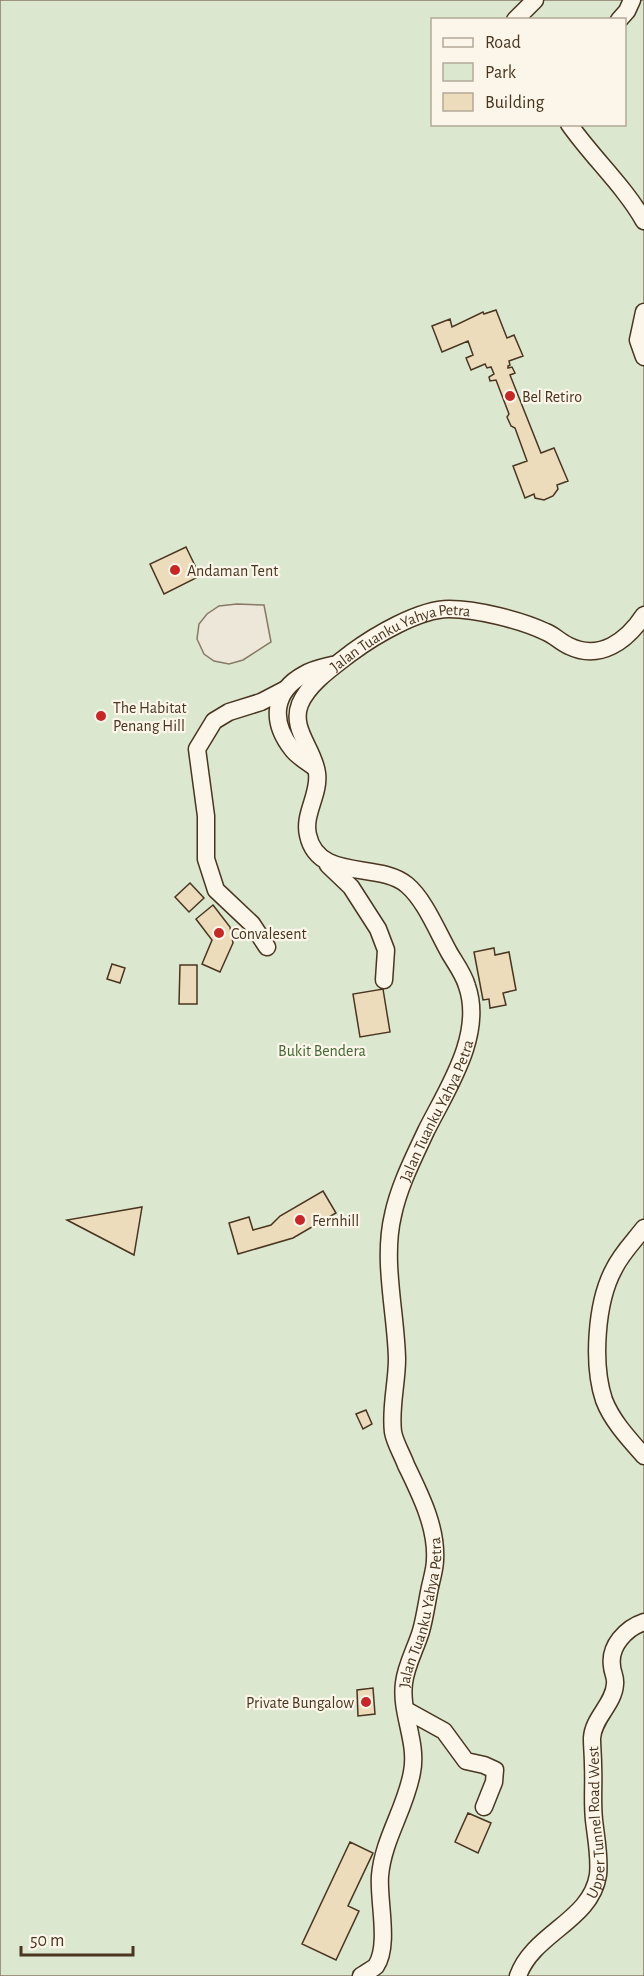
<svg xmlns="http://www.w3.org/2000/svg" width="644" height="1976" font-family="'Alegreya Sans',sans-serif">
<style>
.green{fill:#dce7d0;stroke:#887966;stroke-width:1.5;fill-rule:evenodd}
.parking{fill:#ede7d9;stroke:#887966;stroke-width:1.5}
.building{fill:#ecdcbc;stroke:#4a3520;stroke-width:1.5}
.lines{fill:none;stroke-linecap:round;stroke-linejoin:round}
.minor-casing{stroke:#4a3520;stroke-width:19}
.minor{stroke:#fbf6e9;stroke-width:16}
.poi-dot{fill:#c62828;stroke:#fbf6e9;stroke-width:2}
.labels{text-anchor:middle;stroke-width:4.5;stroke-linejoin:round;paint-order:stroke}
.poi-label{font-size:16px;fill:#4a3520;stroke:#fbf6e9;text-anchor:start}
.street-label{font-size:16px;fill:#4a3520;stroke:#fbf6e9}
.park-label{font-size:16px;fill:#436837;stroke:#fbf6e9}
</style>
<rect width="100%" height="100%" fill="#fbf6e9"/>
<path class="green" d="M 0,0 L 644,0 L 644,1976 L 0,1976 ZM 432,20 L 624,20 L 624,124 L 432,124 Z"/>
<path class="parking" d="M 237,604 L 264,605 L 271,642 L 243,660 L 229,664 L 214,661 L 204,654 L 197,639 L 199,624 L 207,614 L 219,606 Z"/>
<path class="building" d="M 496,310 L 507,338 L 514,335 L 523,356 L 509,361 L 510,365 L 508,366 L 508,368 L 512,367 L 515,373 L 510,375 L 541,453 L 554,448 L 568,481 L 557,485 L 558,489 L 553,496 L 544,500 L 535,498 L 534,494 L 525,498 L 513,466 L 527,461 L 515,428 L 511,426 L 507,417 L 509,414 L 496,380 L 490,381 L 489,377 L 494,374 L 491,367 L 487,368 L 485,364 L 471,370 L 466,358 L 473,355 L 468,341 L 442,352 L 432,326 L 450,319 L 452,327 L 483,312 L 484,314 Z
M 186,547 L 200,576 L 164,594 L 150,564 Z
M 190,883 L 204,898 L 189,912 L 175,897 Z
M 213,905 L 230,927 L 233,943 L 220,972 L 202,964 L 212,940 L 196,919 Z
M 494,948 L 495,955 L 509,952 L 516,990 L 503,993 L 506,1005 L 490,1008 L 489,999 L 483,1000 L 474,952 Z
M 112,964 L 125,968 L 120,983 L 107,979 Z
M 180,965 L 197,965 L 197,1004 L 179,1004 Z
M 383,989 L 390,1032 L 360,1037 L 353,994 Z
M 323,1191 L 336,1213 L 293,1238 L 238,1254 L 229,1223 L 249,1217 L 253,1230 L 271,1225 L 280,1216 Z
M 142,1207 L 134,1255 L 67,1220 Z
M 366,1410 L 372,1424 L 363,1429 L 356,1414 Z
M 373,1688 L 375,1714 L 358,1716 L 357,1690 Z
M 468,1813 L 491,1823 L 478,1853 L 455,1842 Z
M 350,1842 L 373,1853 L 348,1906 L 359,1911 L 336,1960 L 302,1944 Z"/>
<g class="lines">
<defs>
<g id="minor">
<path d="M 515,20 L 535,0"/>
<path d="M 619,20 L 627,11 L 632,0"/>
<path d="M 569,124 C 592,157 625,187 644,221"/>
<path d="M 644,312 L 638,340 L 644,357"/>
<path d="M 314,767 C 307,762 297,756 292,749 C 270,721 273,691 305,674 C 313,669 324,667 332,665"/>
<path d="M 328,865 L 351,887 L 378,929 L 386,950 L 384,980"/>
<path d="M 267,947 L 252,924 L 216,890 L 206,859 L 206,816 L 197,749 L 214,721 L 229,712 L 261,702 L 284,690"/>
<path d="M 644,1228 C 634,1241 621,1254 614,1269 C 596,1302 592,1364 604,1400 C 612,1421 629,1439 644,1456"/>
<path d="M 406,1710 L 444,1731 L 466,1761 L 484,1765 L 495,1770 L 494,1782 L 484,1807"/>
<path id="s1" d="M 361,1976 C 364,1974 374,1968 376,1966 C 390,1945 378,1900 380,1876 C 383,1839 406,1808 412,1772 C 418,1742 400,1713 404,1683 C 406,1665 416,1648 421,1631 C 425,1617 427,1601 430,1587 C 432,1578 435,1568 435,1560 C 437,1527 420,1494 406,1465 C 402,1454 395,1443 393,1432 C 390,1408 397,1383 397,1359 C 396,1312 382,1261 393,1215 C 399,1186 414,1157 426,1131 C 447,1089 484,1035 467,986 C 464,975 456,964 450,954 C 438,933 425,900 407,885 C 379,861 318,882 308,835 C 303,814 320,794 317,773 C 314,749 290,729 300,704 C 309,683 333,667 351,653 C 374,636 419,609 449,609 C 476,609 521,620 546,632 C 554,635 560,642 569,646 C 600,661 627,641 644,615"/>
<path id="s2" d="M 518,1976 C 533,1933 591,1921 598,1875 C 600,1857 596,1838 594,1820 C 592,1801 594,1784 593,1765 C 593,1756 592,1747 592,1738 C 593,1718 614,1704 615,1684 C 616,1677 612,1672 612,1666 C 609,1646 626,1628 644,1622"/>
</g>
</defs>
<use href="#minor" class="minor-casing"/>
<use href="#minor" class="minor"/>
</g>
<g class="poi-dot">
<circle cx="510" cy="396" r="6"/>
<circle cx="175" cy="570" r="6"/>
<circle cx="101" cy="716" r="6"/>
<circle cx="219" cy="933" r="6"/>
<circle cx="300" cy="1220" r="6"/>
<circle cx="366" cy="1702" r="6"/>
</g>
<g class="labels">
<g class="poi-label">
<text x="522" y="402">Bel Retiro</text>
<text x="187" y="576">Andaman Tent</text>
<text x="113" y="713">The Habitat<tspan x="113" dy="18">Penang Hill</tspan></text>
<text x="231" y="939">Convalesent</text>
<text x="312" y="1226">Fernhill</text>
<text x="354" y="1708" text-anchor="end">Private Bungalow</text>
</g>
<g class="street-label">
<text dy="6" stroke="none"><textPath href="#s1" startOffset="1533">Jalan Tuanku Yahya Petra</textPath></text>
<text dy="6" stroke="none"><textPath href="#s1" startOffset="903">Jalan Tuanku Yahya Petra</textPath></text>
<text dy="6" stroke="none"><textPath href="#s1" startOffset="381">Jalan Tuanku Yahya Petra</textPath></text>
<text dy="6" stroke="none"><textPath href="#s2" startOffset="184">Upper Tunnel Road West</textPath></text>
</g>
<g class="park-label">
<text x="322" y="1056">Bukit Bendera</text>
</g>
</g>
<rect x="431" y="18" width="195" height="108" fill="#fbf6e9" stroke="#b4a999" stroke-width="1.5"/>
<rect x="443" y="38" width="30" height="9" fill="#fbf6e9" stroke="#b4a999" stroke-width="1.5"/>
<text x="485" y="48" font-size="18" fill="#4a3520">Road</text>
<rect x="443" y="63" width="30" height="18" fill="#dce7d0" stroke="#b4a999" stroke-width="1.5"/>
<text x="485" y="78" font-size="18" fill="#4a3520">Park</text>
<rect x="443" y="93" width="30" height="18" fill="#ecdcbc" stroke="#b4a999" stroke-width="1.5"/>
<text x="485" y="108" font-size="18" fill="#4a3520">Building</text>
<path d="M21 1946v9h112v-9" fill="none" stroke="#4a3520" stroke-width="3"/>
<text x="30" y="1946" font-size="18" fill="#4a3520" stroke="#fbf6e9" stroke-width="4.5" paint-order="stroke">50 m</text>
</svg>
